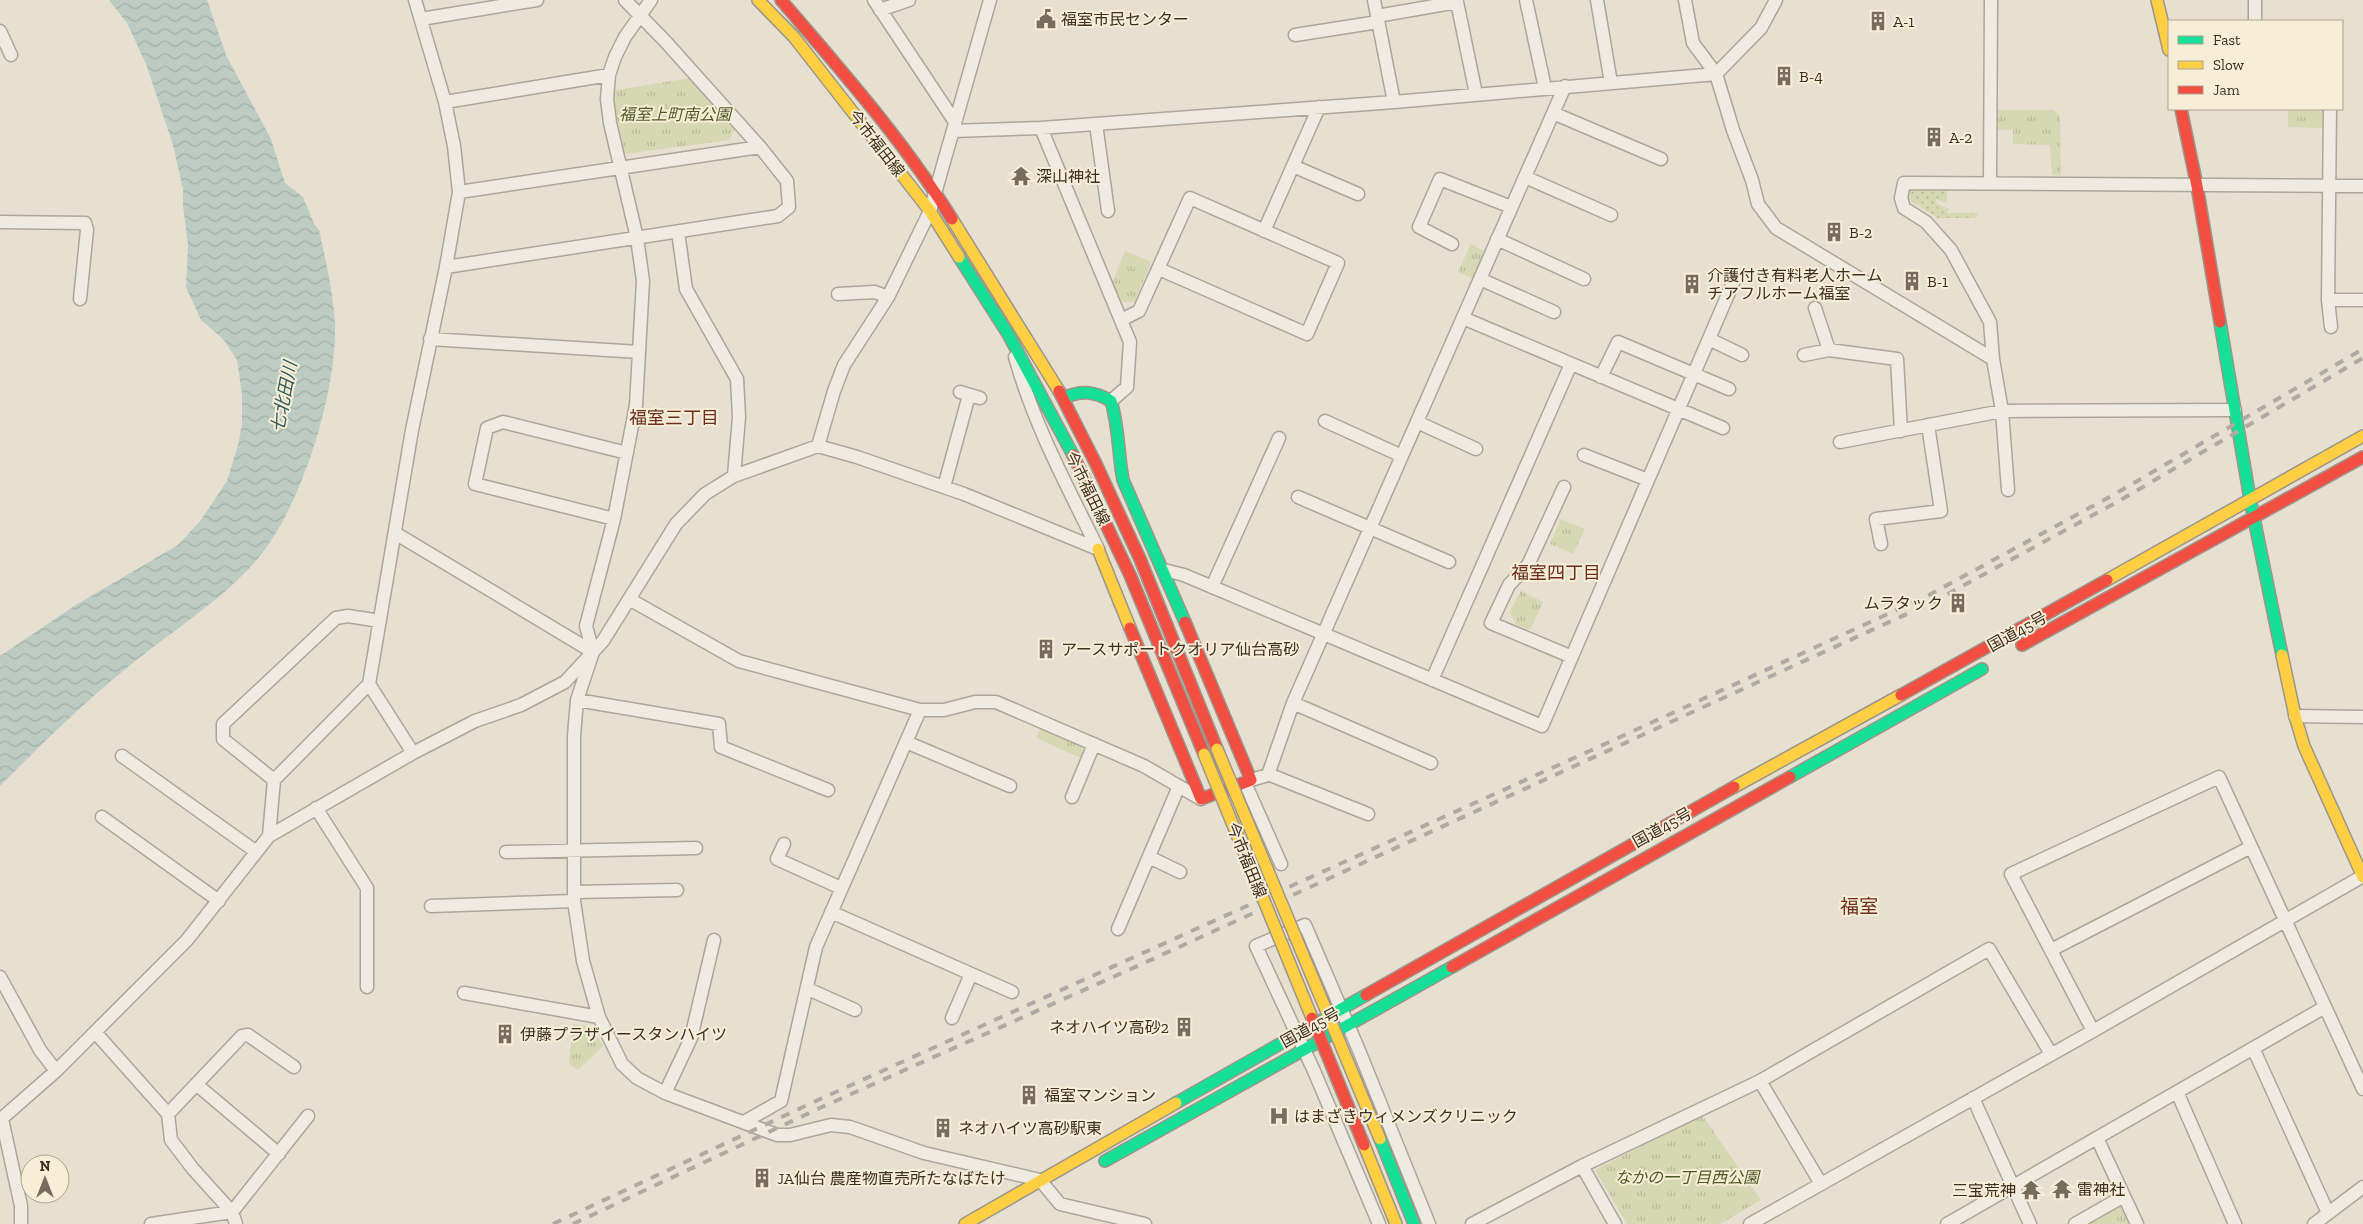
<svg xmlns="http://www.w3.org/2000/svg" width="2363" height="1224" font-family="'Zilla Slab','Noto Sans JP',serif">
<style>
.grass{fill:url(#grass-dots)}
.park{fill:url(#park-tufts)}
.water{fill:url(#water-waves)}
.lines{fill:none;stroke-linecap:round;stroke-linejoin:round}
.street-casing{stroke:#ada599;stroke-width:15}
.fast-casing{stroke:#9c958a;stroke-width:14}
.slow-casing{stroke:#9c958a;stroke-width:14}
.jam-casing{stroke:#9c958a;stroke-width:14}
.street{stroke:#efebe3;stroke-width:12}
.fast{stroke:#16e098;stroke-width:11}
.slow{stroke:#ffcf43;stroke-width:11}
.jam{stroke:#f24e42;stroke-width:11}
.rail{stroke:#afaaa2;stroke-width:4;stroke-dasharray:9 9;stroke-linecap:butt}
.slow-bridge-casing{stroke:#9c958a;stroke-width:14;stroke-linecap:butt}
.jam-bridge-casing{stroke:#9c958a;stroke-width:14;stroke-linecap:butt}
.slow-bridge{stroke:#ffcf43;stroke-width:11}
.jam-bridge{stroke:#f24e42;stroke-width:11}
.labels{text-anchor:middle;stroke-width:4;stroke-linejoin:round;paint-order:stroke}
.poi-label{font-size:16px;fill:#3d2e20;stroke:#f7eed8;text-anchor:start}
.park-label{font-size:16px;font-style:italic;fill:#4d5a26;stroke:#f7eed8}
.street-label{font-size:16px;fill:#3d2e20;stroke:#f7eed8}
.water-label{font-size:18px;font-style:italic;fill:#2f5d5a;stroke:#f7eed8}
.neighbourhood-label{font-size:18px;fill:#6b2e1e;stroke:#f7eed8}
.quarter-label{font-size:19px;fill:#6b2e1e;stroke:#f7eed8}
</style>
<defs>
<pattern id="grass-dots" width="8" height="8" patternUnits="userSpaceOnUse" patternTransform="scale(1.25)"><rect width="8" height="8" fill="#d6d7b3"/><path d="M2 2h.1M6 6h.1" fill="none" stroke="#b9b99a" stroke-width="1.8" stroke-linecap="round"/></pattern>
<pattern id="park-tufts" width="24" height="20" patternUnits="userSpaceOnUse" patternTransform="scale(1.25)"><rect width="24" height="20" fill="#d6d7b3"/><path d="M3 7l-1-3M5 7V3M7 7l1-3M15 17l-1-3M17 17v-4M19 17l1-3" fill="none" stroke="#b9b99a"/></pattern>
<pattern id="water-waves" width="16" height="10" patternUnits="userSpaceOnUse" patternTransform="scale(1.25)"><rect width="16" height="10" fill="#bcccc2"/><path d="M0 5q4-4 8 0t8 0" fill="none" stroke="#a2b0a6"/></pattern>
</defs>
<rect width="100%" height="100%" fill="#e7e0d1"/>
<path class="grass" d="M 1948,185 L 1946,203 L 1936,199 L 1936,203 L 1949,209 L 1947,213 L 1978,213 L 1976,218 L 1938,218 L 1906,198 L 1906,188 Z"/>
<path class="park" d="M 690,78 L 735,129 L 729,140 L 625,154 L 611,91 Z
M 2288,109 L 2322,109 L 2325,114 L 2325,128 L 2288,127 Z
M 1993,110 L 2053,110 L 2060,115 L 2061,176 L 2052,175 L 2050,145 L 2013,144 L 2013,130 L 1993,130 Z
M 1471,244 L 1488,253 L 1475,280 L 1458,272 Z
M 1125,251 L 1151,262 L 1135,302 L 1122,302 L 1112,283 Z
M 1561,519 L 1585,529 L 1573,554 L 1550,544 Z
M 1521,591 L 1543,602 L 1530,630 L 1517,625 L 1509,612 Z
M 1042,726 L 1079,742 L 1083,751 L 1081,758 L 1036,738 Z
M 573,1024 L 592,1027 L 603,1046 L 578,1070 L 569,1063 Z
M 1702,1115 L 1761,1200 L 1720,1224 L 1627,1224 L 1595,1170 Z
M 2120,1204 L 2129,1224 L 2084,1224 Z"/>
<path class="water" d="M 109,0 L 207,0 L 226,55 L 271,139 L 285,183 L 303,197 L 314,224 L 319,230 C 326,261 333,292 335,323 C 337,391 304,498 263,552 C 232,594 169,633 128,667 C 83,703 41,745 0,786 L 0,656 L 74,606 L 178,545 L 201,520 L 227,481 L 238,445 L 242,425 L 242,394 L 237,360 L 223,339 L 201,320 L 186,287 L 188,246 L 183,205 L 183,189 L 173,145 L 146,64 L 127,23 Z"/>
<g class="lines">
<defs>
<path id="street" d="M 651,0 L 625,37 L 615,57 L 609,75 L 607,99 L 610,123 L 637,238 L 643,281 L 636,405 L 614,519 L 586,626 L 593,652 L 577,700 L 574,736 L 574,901 L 583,961 L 599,1017 L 622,1064 L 637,1078 L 665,1093 L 777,1135 L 790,1135 L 831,1125 L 850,1127 L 924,1153 L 1040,1180 L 1060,1204 L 1145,1224
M 874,0 L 955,122
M 1374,0 L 1394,102
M 1526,0 L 1545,88
M 1597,0 L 1611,83
M 1685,0 L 1693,43 L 1716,74 L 1733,130 L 1752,180 L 1758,204 L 1776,228 L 1993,359
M 880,10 L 909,0
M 1377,16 L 1457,2 L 1476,94
M 421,19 L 537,0
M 2255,21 L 2255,0
M 0,31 L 11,55
M 1295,35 L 1378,22
M 445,102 L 609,75
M 1553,113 L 1661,159
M 1096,124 L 1108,211
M 1041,128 L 1130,342 L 1127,387 L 1111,401
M 953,131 L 1041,128 L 1394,102 L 1716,74 L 1761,28 L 1776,0
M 1293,166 L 1358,194
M 1525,177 L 1611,215
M 1990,182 L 1991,0
M 459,192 L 760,147
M 0,222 L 85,223 L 87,230 L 80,299
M 1264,231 L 1319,107
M 678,232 L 686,289 L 737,379 L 739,417 L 734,476
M 1497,239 L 1584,279
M 1452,244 L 1419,227 L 1440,179 L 1511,207
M 446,267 L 778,216 L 789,207 L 787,181 L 760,147 L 665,41 L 625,0
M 1480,279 L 1554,312
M 838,294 L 875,292 L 888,297
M 2328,300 L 2330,109
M 1815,308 L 1829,350
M 1463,318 L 1723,428
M 1121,320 L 1139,311 L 1190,198 L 1338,263 L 1307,334 L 1159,269
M 2331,327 L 2328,300 L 2363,300
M 430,339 L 639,352
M 1709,339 L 1742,355
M 1804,355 L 1829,350 L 1897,359 L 1901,431
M 1015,357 C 1034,425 1067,486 1098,549
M 1601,377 L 1618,342 L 1729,389
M 960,392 L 980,398
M 1325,421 L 1402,456
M 1417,422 L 1476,449
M 1840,442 L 2002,411 L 2235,410
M 818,446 L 857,457 L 964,494 L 1098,549
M 1584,455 L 1648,480
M 944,487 L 969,395
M 1564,487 L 1528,565 L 1509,585 L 1491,623 L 1572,657
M 2008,490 L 2002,411 L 1993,359 L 1990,322 L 1951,250 L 1926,222 L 1904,208 L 1901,198 L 1904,183 L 2363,186
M 1298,497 L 1449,562
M 614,519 L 475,484 L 487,428 L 503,422 L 627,453
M 395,533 L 593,652
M 1881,544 L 1876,519 L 1941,511 L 1928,425
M 1164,570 L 1184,575 L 1542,726 L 1736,276
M 1212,587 L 1279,438
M 629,599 L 739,661 L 920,710 L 944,710 L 975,702 L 996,702 L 1144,766 L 1201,799
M 1432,680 L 1571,364
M 369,684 L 413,753
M 577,700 L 719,724 L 721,747 L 828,790
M 1293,703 L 1431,763
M 2295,716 L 2363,717
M 906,742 L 1010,786
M 122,756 L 255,851
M 1268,774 L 1368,814
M 274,780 L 223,739 L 223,724 L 336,618 L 348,616 L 380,621
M 1251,780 L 1268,775 L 1293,703 L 1565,86
M 1245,783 L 1281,864
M 1072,797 L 1094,744
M 316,808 L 367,888 L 367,987
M 102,817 L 219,901
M 269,836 L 274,780 L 369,684 L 412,430 L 446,267 L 459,192 L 454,146 L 445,102 L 415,0
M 784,844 L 777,859 L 841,888
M 506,852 L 696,848
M 1149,857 L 1180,872
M 574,892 L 677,890
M 431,906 L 574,901
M 831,912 L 1012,992
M 1118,929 L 1179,786
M 2051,950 L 2251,847
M 0,977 L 40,1050 L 56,1071
M 808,989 L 855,1010
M 464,993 L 599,1017
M 952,1018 L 971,974
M 2093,1031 L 2011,874 L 2219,777 L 2363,1089
M 95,1032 L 168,1114 L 171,1140 L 193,1169 L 232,1212 L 236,1224
M 2253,1048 L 2328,1213
M 196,1084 L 279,1154
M 2177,1092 L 2235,1224
M 665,1093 L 691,1038 L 714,940
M 1973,1098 L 2030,1224
M 168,1114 L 242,1036 L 248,1035 L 294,1067
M 2,1119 L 21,1206 L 21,1224
M 0,1120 L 56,1071 L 187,940 L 269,836 L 413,753 L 475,721 L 521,705 L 565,682 L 603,641 L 676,524 L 705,494 L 734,476 L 818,446 L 834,391 L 844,365 L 888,297 L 930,211 L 990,0
M 744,1122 L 781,1101 L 816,947 L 920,710
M 2097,1138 L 2137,1224
M 1582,1166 L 1615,1224
M 1821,1184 L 1760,1081 L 1989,949 L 2051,1054
M 151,1224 L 232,1212 L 308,1116
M 1379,1224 L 1314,1071 L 1256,946 L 1305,925 L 1358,1048 L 1429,1224
M 1472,1224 L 1582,1166 L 1760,1081
M 1750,1224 L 2093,1031 L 2363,876
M 1947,1224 L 2325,1007
M 2075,1224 L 2124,1196
M 2314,1224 L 2363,1187"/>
<path id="fast" d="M 959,257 L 1008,334 L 1073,455
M 2220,322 L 2250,499 L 2282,655
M 1063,398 C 1081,390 1094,391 1111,401 C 1119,427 1118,454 1123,480 L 1185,622
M 1790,777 L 1982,669
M 1176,1103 L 1366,995
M 1380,1139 L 1414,1224
M 1105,1161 L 1452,967"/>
<path id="slow" d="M 758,0 L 794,37 L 930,211 L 959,257
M 2157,0 L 2169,50
M 952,219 L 1059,391
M 1098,549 L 1130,628
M 2107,580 L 2363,436
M 2282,655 L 2295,716 L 2304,746 L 2363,877
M 1734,787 L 1901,695
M 1364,1145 L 1396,1224
M 965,1224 L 1176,1103"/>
<path id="jam" d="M 781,0 C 840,69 904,141 952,219
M 2181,109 L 2197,186 L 2220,322
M 1059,391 L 1096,464 L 1140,559 L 1217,749
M 1073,455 L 1130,575 L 1204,754
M 1130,628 L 1201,799 L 1251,780 L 1185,622
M 2022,645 L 2363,457
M 1901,695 L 2107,580
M 1452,967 L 1790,777
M 1366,995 L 1734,787"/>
</defs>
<use href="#street" class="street-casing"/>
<use href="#fast" class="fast-casing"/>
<use href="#slow" class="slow-casing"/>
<use href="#jam" class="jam-casing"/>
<use href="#street" class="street"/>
<use href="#fast" class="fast"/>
<use href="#slow" class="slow"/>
<use href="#jam" class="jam"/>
<path class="rail" d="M 553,1224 L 818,1100 L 1605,744 L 1929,595 L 2115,494 L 2363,349
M 573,1224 L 822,1107 L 1142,964 L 1933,602 L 2119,501 L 2363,358"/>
<defs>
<path id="slow-bridge" d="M 1217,749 L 1380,1139
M 1204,754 L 1312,1018"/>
<path id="jam-bridge" d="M 1312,1018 L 1364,1145"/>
</defs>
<use href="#slow-bridge" class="slow-bridge-casing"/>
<use href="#jam-bridge" class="jam-bridge-casing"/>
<use href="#slow-bridge" class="slow-bridge"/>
<use href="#jam-bridge" class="jam-bridge"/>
</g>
<defs>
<symbol id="civic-bare" viewBox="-9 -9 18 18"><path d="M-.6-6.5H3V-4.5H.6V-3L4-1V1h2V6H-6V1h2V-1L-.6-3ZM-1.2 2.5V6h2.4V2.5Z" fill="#786c5e" stroke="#f7eed8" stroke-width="2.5" paint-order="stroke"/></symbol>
<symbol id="building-bare" viewBox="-9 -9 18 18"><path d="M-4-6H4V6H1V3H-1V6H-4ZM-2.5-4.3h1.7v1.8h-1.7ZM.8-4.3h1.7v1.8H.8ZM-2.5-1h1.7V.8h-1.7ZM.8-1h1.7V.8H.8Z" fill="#786c5e" stroke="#f7eed8" stroke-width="2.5" paint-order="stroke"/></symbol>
<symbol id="temple-bare" viewBox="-9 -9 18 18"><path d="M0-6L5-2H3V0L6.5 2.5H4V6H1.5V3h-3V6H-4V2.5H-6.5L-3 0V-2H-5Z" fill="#786c5e" stroke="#f7eed8" stroke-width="2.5" paint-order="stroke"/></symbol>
<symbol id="hospital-bare" viewBox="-9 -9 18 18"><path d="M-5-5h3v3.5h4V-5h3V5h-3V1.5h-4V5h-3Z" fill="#786c5e" stroke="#f7eed8" stroke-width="2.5" paint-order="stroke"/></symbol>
</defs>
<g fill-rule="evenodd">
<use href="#civic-bare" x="1032" y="5" width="28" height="28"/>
<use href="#building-bare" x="1864" y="7" width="28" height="28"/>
<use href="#building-bare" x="1770" y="62" width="28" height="28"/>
<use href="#building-bare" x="1920" y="123" width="28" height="28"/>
<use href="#temple-bare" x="1007" y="162" width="28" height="28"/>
<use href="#building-bare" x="1820" y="218" width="28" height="28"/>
<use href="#building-bare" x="1898" y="267" width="28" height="28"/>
<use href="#building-bare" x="1678" y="270" width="28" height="28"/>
<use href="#building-bare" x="1944" y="589" width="28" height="28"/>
<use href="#building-bare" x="1032" y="635" width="28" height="28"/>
<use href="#building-bare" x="1170" y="1013" width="28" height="28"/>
<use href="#building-bare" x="491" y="1020" width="28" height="28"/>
<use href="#building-bare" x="1015" y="1081" width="28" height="28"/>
<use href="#hospital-bare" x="1265" y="1102" width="28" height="28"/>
<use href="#building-bare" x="929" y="1114" width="28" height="28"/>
<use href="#building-bare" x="748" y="1164" width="28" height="28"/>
<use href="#temple-bare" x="2048" y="1175" width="28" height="28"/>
<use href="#temple-bare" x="2017" y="1176" width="28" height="28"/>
</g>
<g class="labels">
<g class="poi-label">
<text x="1061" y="25">福室市民センター</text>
<text x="1893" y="27">A-1</text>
<text x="1799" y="82">B-4</text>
<text x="1949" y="143">A-2</text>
<text x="1036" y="182">深山神社</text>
<text x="1849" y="238">B-2</text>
<text x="1707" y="281">介護付き有料老人ホーム<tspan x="1707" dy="18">チアフルホーム福室</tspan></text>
<text x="1927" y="287">B-1</text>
<text x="1943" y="609" text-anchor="end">ムラタック</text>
<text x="1061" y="655">アースサポートクオリア仙台高砂</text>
<text x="1169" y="1033" text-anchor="end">ネオハイツ高砂2</text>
<text x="520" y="1040">伊藤プラザイースタンハイツ</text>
<text x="1044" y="1101">福室マンション</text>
<text x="1294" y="1122">はまざきウィメンズクリニック</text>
<text x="958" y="1134">ネオハイツ高砂駅東</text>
<text x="777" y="1184">JA仙台 農産物直売所たなばたけ</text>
<text x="2077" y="1195">雷神社</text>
<text x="2016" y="1196" text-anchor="end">三宝荒神</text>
</g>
<g class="park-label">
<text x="675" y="120">福室上町南公園</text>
<text x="1687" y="1183">なかの一丁目西公園</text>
</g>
<g class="street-label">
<text transform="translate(877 143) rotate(52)" y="6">今市福田線</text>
<text transform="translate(1088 488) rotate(64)" y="6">今市福田線</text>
<text transform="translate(2017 631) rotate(-29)" y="6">国道45号</text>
<text transform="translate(1662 827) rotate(-29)" y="6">国道45号</text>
<text transform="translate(1247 860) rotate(68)" y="6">今市福田線</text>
<text transform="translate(1310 1027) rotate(-29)" y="6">国道45号</text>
</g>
<g class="water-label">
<text transform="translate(284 397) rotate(-79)" y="6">七北田川</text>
</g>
<g class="neighbourhood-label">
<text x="674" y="424">福室三丁目</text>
<text x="1556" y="579">福室四丁目</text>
</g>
<g class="quarter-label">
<text x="1859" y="913">福室</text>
</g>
</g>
<rect x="2168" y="20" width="175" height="90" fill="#f7eed8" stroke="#ada18e"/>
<rect x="2178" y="36" width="25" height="8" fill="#16e098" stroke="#ada18e"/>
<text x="2213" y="45" font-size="15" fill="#3d2e20">Fast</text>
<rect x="2178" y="61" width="25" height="8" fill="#ffcf43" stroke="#ada18e"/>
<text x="2213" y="70" font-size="15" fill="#3d2e20">Slow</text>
<rect x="2178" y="86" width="25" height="8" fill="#f24e42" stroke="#ada18e"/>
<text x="2213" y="95" font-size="15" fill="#3d2e20">Jam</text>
<g transform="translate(45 1179)"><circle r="24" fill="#f7eed8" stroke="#ada18e"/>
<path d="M0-4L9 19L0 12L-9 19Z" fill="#786c5e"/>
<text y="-8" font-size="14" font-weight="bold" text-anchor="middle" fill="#3d2e20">N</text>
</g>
</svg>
